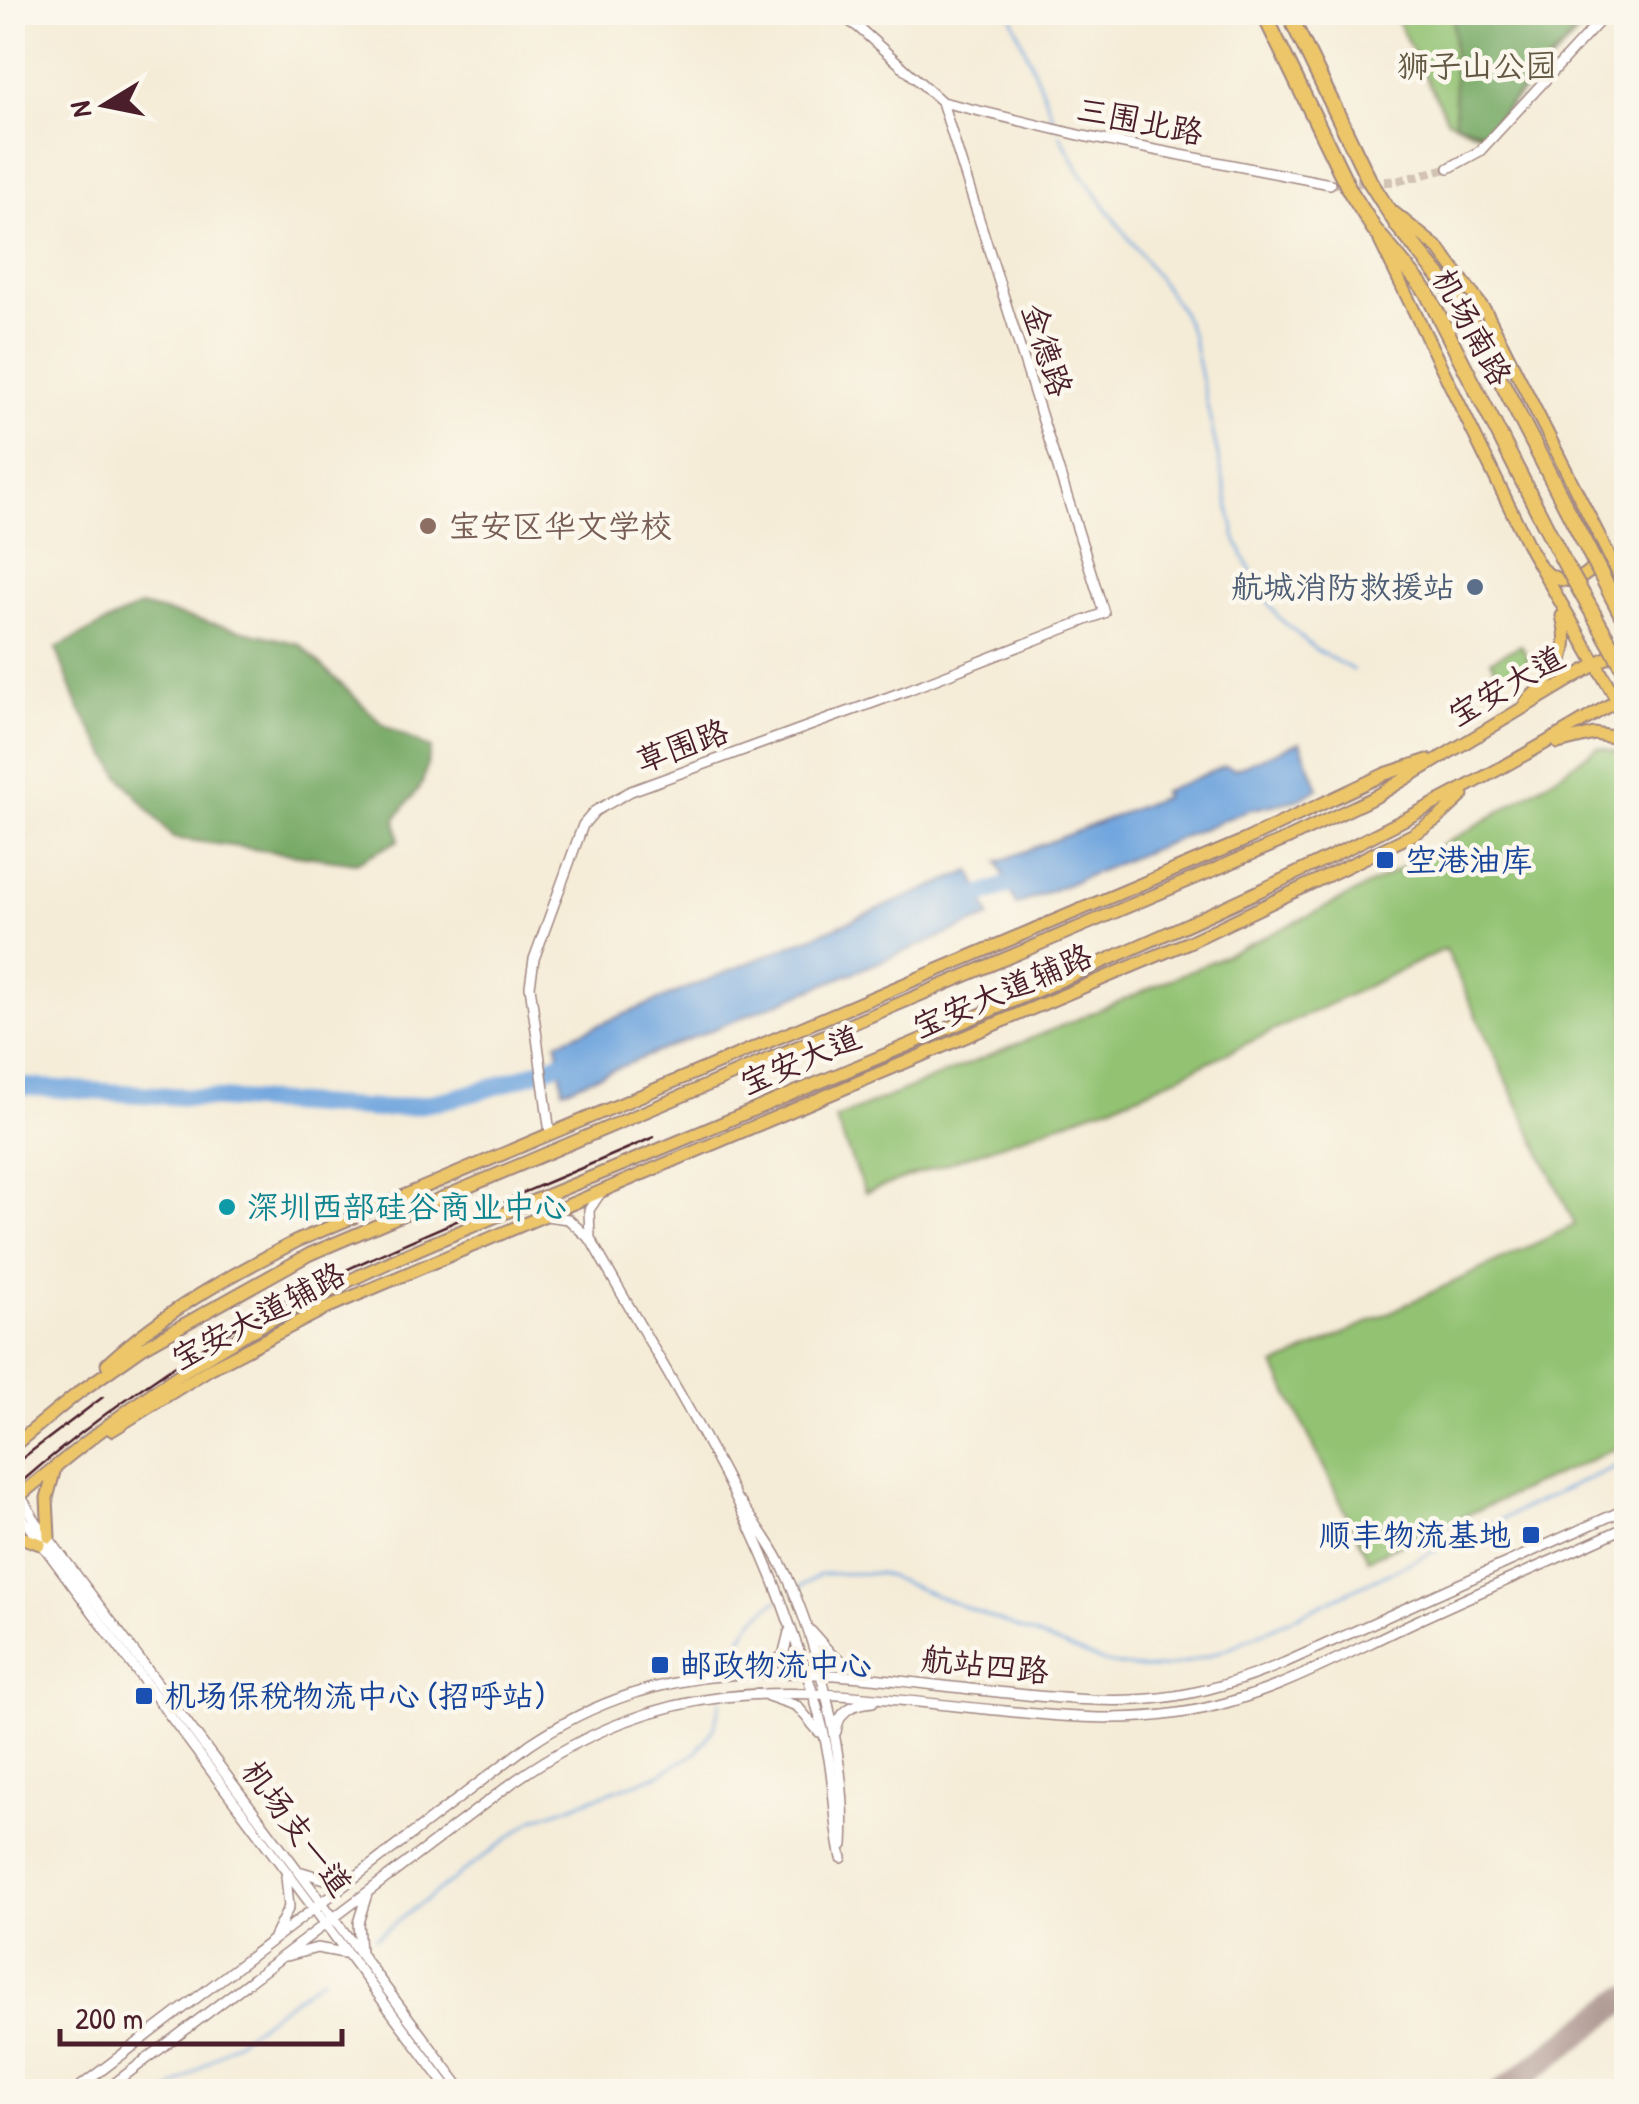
<svg xmlns="http://www.w3.org/2000/svg" width="1639" height="2104" font-family="'Patrick Hand','LXGW WenKai TC',sans-serif">
<style>
.green{fill:#92c272;stroke:#6e704e;stroke-width:2.5}
.forest{fill:#75a864;stroke:#606448;stroke-width:2.5}
.water{fill:#71a6de;stroke:#5e6284;stroke-width:2.5}
.lines{fill:none;stroke-linecap:round;stroke-linejoin:round}
.stream{stroke:#71a6de;stroke-width:2.5}
.river{stroke:#71a6de;stroke-width:18}
.taxiway{stroke:#a08681;stroke-width:25}
.minor-tunnel{stroke:#d3c3b5;stroke-width:9;stroke-dasharray:9 4.5;stroke-linecap:butt}
.minor-casing{stroke:#a08681;stroke-width:12}
.major-casing{stroke:#a08681;stroke-width:15}
.highway-casing{stroke:#a08681;stroke-width:18}
.minor{stroke:#fff;stroke-width:9}
.major{stroke:#ecc669;stroke-width:11}
.highway{stroke:#ecc669;stroke-width:14}
.rail{stroke:#4a1f2b;stroke-width:2.5}
.highway-bridge-casing{stroke:#a08681;stroke-width:18;stroke-linecap:butt}
.highway-bridge{stroke:#ecc669;stroke-width:14}
.education-dot{fill:#8d6e63;stroke:#fbf7ec;stroke-width:4}
.service-dot{fill:#5c6f8a;stroke:#fbf7ec;stroke-width:4}
.transit-dot{fill:#1a4fb4;stroke:#fbf7ec;stroke-width:4}
.culture-dot{fill:#0f9aa8;stroke:#fbf7ec;stroke-width:4}
.labels{text-anchor:middle;stroke-width:9;stroke-linejoin:round;paint-order:stroke}
.park-label{font-size:32px;fill:#635844;stroke:#fbf7ec}
.street-label{font-size:32px;fill:#4a1f2b;stroke:#fbf7ec}
.education-label{font-size:32px;fill:#785e54;stroke:#fbf7ec;text-anchor:start}
.service-label{font-size:32px;fill:#4e5e75;stroke:#fbf7ec;text-anchor:end}
.transit-label{font-size:32px;fill:#164399;stroke:#fbf7ec;text-anchor:start}
.culture-label{font-size:32px;fill:#0d838f;stroke:#fbf7ec;text-anchor:start}
</style>
<rect width="100%" height="100%" fill="#fbf7ec"/>
<filter id="ink" filterUnits="userSpaceOnUse"><feTurbulence type="fractalNoise" baseFrequency=".01" numOctaves="2"/><feDisplacementMap in="SourceGraphic" scale="20" xChannelSelector="R" yChannelSelector="G"/><feConvolveMatrix kernelMatrix="1 2 1 2 8 2 1 2 1" color-interpolation-filters="sRGB"/></filter>
<filter id="wash" filterUnits="userSpaceOnUse"><feTurbulence type="fractalNoise" baseFrequency=".0048" numOctaves="4" result="noise"/><feDisplacementMap in="SourceGraphic" scale="40" xChannelSelector="R" yChannelSelector="G"/><feGaussianBlur stdDeviation="2.25" result="paint"/><feColorMatrix in="noise" values="0 0 0 0 0 0 0 0 0 0 0 0 0 0 0 0 0 1.4 0 .05"/><feComposite in="paint" operator="in"/></filter>
<g filter="url(#wash)">
<rect width="100%" height="100%" fill="#f5ecd7"/>
<path class="green" d="M 1393,13 L 1597,13 L 1482,135 L 1447,119 Z
M 1521,645 L 1530,662 L 1500,678 L 1491,660 Z
M 1598,747 L 1626,754 L 1626,1444 L 1368,1559 L 1275,1366 L 1575,1225 L 1445,949 L 1143,1093 L 865,1193 L 835,1119 C 1096,1010 1366,912 1598,747 Z"/>
<path class="forest" d="M 1453,13 L 1453,12 L 1594,13 L 1483,132 L 1455,122 Z
M 140,606 L 299,644 L 384,725 L 431,749 L 422,784 L 396,818 L 399,840 L 356,863 L 173,838 L 120,776 L 79,708 L 56,648 Z"/>
<path class="water" d="M 1300,742 L 1318,788 L 1296,800 L 1248,810 L 1016,905 L 998,862 L 1164,797 L 1162,792 L 1225,766 L 1235,769 Z
M 971,871 L 990,917 L 563,1090 L 557,1042 Z"/>
<g class="lines">
<path class="stream" d="M 1010,12 L 1057,127
M 1060,134 L 1078,169 L 1181,310 L 1192,336 L 1236,539 L 1258,587 L 1278,617 L 1316,650 L 1353,670
M 798,1588 L 821,1574 L 879,1573 L 1103,1662 C 1126,1667 1149,1671 1172,1666 C 1220,1656 1269,1629 1314,1608 C 1418,1560 1521,1508 1626,1462
M 729,1673 C 738,1639 747,1620 778,1600
M 375,1938 L 534,1819 L 658,1775 L 696,1753 L 714,1728 L 721,1700
M 168,2092 L 323,1977"/>
<path class="river" d="M 960,904 L 1028,877
M 12,1086 L 379,1109 C 452,1105 515,1081 582,1054"/>
<path class="taxiway" d="M 1502,2092 L 1626,1998"/>
</g>
</g>
<g filter="url(#ink)">
<g class="lines">
<path class="minor-tunnel" d="M 1330,184 L 1398,181 L 1449,168"/>
<defs>
<path id="minor" d="M 836,12 L 858,27 L 942,102 L 1083,136 L 1330,184
M 1449,168 L 1480,151 L 1608,12
M 550,1133 L 530,986 L 534,959 L 583,825 L 595,811 L 631,791 L 908,690 L 1104,613 L 942,102
M 546,1216 L 568,1219 L 591,1240 C 659,1362 743,1488 788,1620 C 804,1665 821,1712 829,1759 C 835,1792 834,1825 842,1858
M 590,1238 L 589,1210 L 601,1192
M 12,1482 L 35,1520 L 464,2092
M 740,1502 C 757,1525 774,1548 786,1574 C 819,1645 848,1767 843,1845
M 12,1504 L 451,2092
M 811,1631 L 832,1655 L 869,1675
M 763,1668 L 783,1656 L 789,1632
M 768,1696 L 797,1706 L 819,1732
M 836,1732 C 839,1710 852,1704 873,1702
M 302,1872 L 325,1879 L 355,1876
M 274,1937 L 289,1907 L 286,1876
M 360,1952 L 358,1923 L 367,1894
M 287,1956 L 317,1948 L 344,1953
M 73,2092 L 530,1744 C 684,1640 837,1676 1008,1693 C 1058,1698 1110,1704 1160,1698 C 1204,1693 1243,1680 1284,1663 L 1626,1509
M 103,2092 L 516,1780 C 686,1662 814,1693 1005,1711 C 1062,1717 1122,1722 1179,1713 C 1262,1701 1337,1658 1412,1623 C 1483,1590 1555,1560 1626,1527"/>
<path id="major" d="M 1387,207 L 1439,249 L 1486,312 L 1626,589
M 1380,241 L 1531,551 L 1626,716
M 1543,570 C 1563,587 1585,583 1598,560
M 1526,702 C 1555,673 1574,660 1562,616
M 1558,743 L 1594,734 L 1626,739
M 107,1364 C 163,1312 229,1276 297,1241 L 1243,841 L 1385,774 L 1428,760
M 112,1430 L 211,1368 L 326,1308 L 1189,942 L 1412,835 L 1437,819 L 1463,795
M 12,1447 L 78,1393 L 142,1348 L 310,1254 L 1289,838 L 1375,797 L 1626,646
M 12,1502 C 80,1446 148,1391 225,1346 C 371,1260 534,1203 689,1137 C 1008,1002 1331,877 1626,695
M 12,1534 L 40,1544
M 49,1537 L 47,1498 L 55,1468"/>
<path id="highway" d="M 1263,12 L 1350,191 L 1374,229 L 1426,291
M 1288,12 L 1369,180 L 1398,226 L 1448,287"/>
</defs>
<use href="#minor" class="minor-casing"/>
<use href="#major" class="major-casing"/>
<use href="#highway" class="highway-casing"/>
<use href="#minor" class="minor"/>
<use href="#major" class="major"/>
<use href="#highway" class="highway"/>
<path class="rail" d="M 12,1466 L 103,1397
M 12,1490 C 108,1406 213,1334 327,1279 C 433,1228 545,1185 654,1137"/>
<defs>
<path id="highway-bridge" d="M 1448,287 L 1462,305 L 1626,623
M 1426,291 L 1564,562 L 1626,672"/>
</defs>
<use href="#highway-bridge" class="highway-bridge-casing"/>
<use href="#highway-bridge" class="highway-bridge"/>
</g>
</g>
<circle class="education-dot" cx="428" cy="526" r="10"/>
<circle class="service-dot" cx="1475" cy="587" r="10"/>
<g class="transit-dot">
<rect x="1375" y="850" width="20" height="20" rx="5"/>
<rect x="1521" y="1525" width="20" height="20" rx="5"/>
<rect x="650" y="1655" width="20" height="20" rx="5"/>
<rect x="134" y="1686" width="20" height="20" rx="5"/>
</g>
<circle class="culture-dot" cx="227" cy="1207" r="10"/>
<g class="labels">
<g class="park-label">
<text x="1477" y="77">狮子山公园</text>
</g>
<g class="street-label">
<text transform="translate(1140 121) rotate(11)" y="11">三围北路</text>
<text transform="translate(1472 327) rotate(61)" y="11">机场南路</text>
<text transform="translate(1047 350) rotate(72)" y="11">金德路</text>
<text transform="translate(1506 686) rotate(-30)" y="11">宝安大道</text>
<text transform="translate(682 746) rotate(-20)" y="11">草围路</text>
<text transform="translate(1002 991) rotate(-23)" y="11">宝安大道辅路</text>
<text transform="translate(800 1060) rotate(-23)" y="11">宝安大道</text>
<text transform="translate(258 1316) rotate(-28)" y="11">宝安大道辅路</text>
<text transform="translate(985 1665) rotate(6)" y="11">航站四路</text>
<text transform="translate(297 1828) rotate(53)" y="11">机场支一道</text>
</g>
<g class="education-label">
<text x="448" y="537">宝安区华文学校</text>
</g>
<g class="service-label">
<text x="1455" y="598">航城消防救援站</text>
</g>
<g class="transit-label">
<text x="1405" y="871">空港油库</text>
<text x="1511" y="1546" text-anchor="end">顺丰物流基地</text>
<text x="680" y="1676">邮政物流中心</text>
<text x="164" y="1707">机场保税物流中心 (招呼站)</text>
</g>
<g class="culture-label">
<text x="247" y="1218">深圳西部硅谷商业中心</text>
</g>
</g>
<rect width="1639" height="2104" fill="none" stroke="#fbf7ec" stroke-width="50"/>
<g transform="translate(105 105) rotate(260)" stroke="#fbf7ec" stroke-width="8" paint-order="stroke">
<path d="M0-8L18 38L0 25L-18 38Z" fill="#4a1f2b"/>
<text y="-15" font-size="28" font-weight="bold" text-anchor="middle" fill="#4a1f2b">N</text>
</g>
<path d="M60 2029v15h282v-15" fill="none" stroke="#4a1f2b" stroke-width="5"/>
<text x="75" y="2029" font-size="30" fill="#4a1f2b" stroke="#fbf7ec" stroke-width="8" paint-order="stroke">200 m</text>
</svg>
